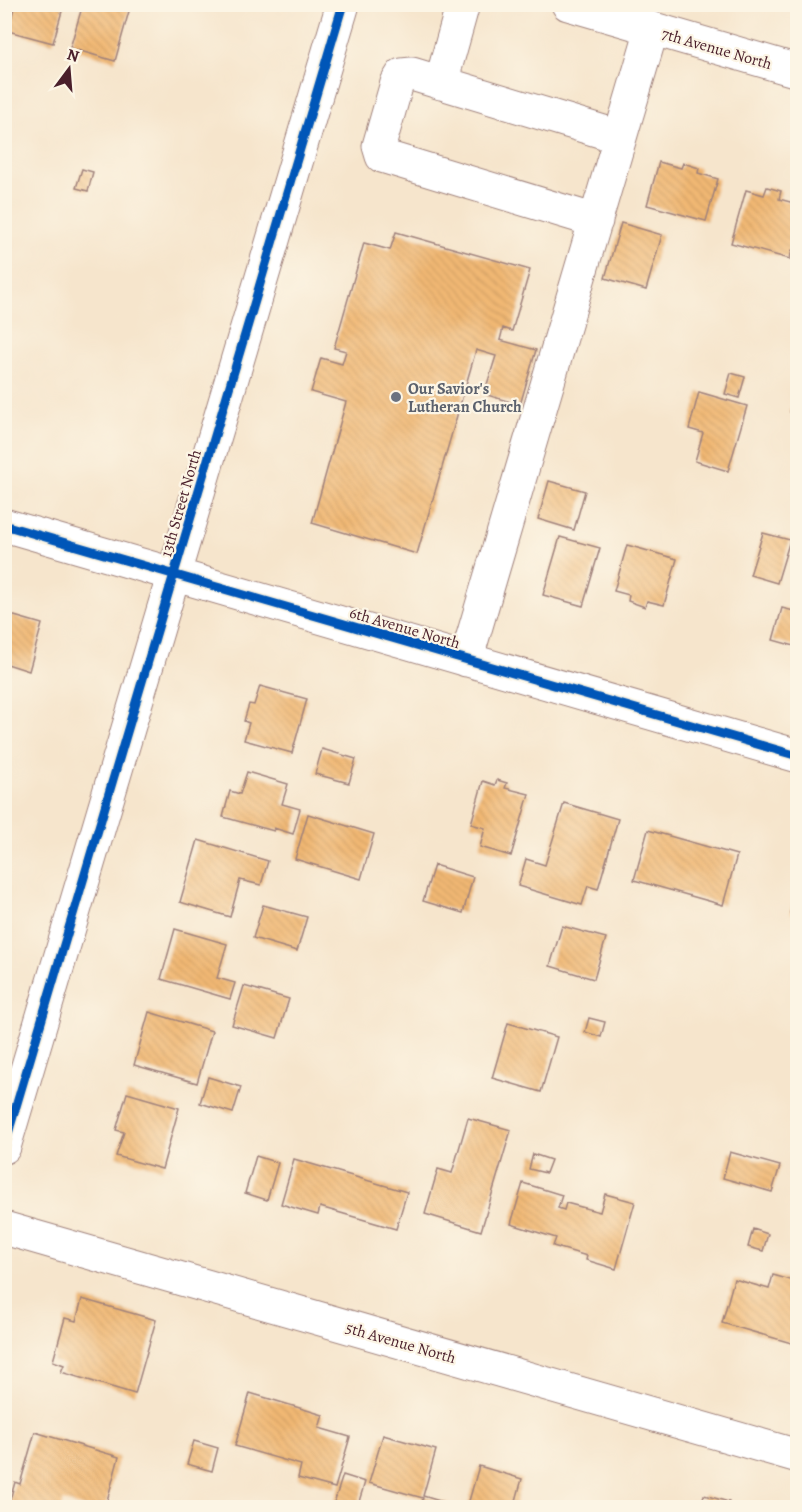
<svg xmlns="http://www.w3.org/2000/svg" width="802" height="1512" font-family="Alegreya,serif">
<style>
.building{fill:url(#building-back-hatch)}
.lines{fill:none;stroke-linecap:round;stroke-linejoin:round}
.minor-casing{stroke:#a0827c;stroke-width:35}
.minor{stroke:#fff;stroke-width:33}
.cycleway-casing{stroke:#fcf5e5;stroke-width:13}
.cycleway{stroke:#0057b8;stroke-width:9}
.worship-dot{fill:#6b7280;stroke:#fcf5e5;stroke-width:2}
.labels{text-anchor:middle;stroke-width:4.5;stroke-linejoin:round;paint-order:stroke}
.street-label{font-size:16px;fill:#4a1f2b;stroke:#fcf5e5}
.worship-label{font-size:16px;font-weight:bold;fill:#5b616d;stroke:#fcf5e5;text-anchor:start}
</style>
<defs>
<pattern id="building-back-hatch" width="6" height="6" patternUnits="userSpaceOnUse" patternTransform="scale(1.5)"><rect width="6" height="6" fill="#f1b873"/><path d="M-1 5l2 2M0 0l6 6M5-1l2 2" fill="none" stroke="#d09e64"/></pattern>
</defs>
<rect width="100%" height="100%" fill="#fcf5e5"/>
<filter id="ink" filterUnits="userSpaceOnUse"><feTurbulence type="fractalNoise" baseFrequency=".0167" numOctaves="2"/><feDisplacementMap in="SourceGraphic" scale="12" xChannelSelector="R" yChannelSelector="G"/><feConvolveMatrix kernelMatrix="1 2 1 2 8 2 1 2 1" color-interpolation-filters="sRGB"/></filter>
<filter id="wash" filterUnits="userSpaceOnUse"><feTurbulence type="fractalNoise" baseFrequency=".008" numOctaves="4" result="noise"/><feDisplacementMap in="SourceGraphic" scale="24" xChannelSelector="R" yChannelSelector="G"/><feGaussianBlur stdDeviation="1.35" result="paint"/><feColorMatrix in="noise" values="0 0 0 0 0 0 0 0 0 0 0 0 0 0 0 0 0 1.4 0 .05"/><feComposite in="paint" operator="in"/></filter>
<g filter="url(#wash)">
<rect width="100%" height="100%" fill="#f6e5cc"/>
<g id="blocks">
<path class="building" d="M 15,4 L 64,4 L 53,43 L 8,31 Z
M 83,4 L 131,4 L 115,61 L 70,48 Z
M 659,162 L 681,168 L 683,163 L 699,168 L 698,173 L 718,179 L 706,221 L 647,205 Z
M 82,169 L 93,172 L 88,191 L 76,188 Z
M 767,187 L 781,191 L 779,199 L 798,204 L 798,251 L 792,250 L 790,259 L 731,243 L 746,190 L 764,195 Z
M 621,223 L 662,235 L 646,290 L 605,278 Z
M 396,232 L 530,270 L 512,331 L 503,328 L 500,340 L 536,350 L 520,405 L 484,394 L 496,356 L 476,350 L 417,554 L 312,523 L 346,402 L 311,392 L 321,358 L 342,364 L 346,351 L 334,348 L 364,243 L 390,250 Z
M 731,373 L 745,377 L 739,398 L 725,394 Z
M 699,392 L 747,406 L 728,471 L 695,461 L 703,433 L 689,429 Z
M 794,399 L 798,400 L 798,414 L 790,412 Z
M 549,481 L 585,491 L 574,530 L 538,519 Z
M 763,533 L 790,540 L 777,583 L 750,575 Z
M 560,537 L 600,548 L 583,606 L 543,595 Z
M 627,545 L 677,559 L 664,605 L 647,601 L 645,607 L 628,601 L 629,595 L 614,591 Z
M 782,608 L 798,612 L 798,647 L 773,640 Z
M 4,613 L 42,624 L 29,671 L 4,663 Z
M 260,686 L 307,699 L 292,753 L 244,740 L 249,723 L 244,721 L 249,704 L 254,705 Z
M 322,749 L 356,759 L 349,783 L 315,774 Z
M 247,772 L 288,784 L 282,804 L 300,809 L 293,834 L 274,828 L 274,831 L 223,817 L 230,791 L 240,794 Z
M 497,780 L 507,783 L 505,788 L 529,794 L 511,856 L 480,847 L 485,828 L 471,824 L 483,781 L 495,785 Z
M 564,803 L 618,819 L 598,889 L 588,886 L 582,905 L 518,886 L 526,859 L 545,865 Z
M 308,814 L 374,834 L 361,879 L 295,859 Z
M 648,830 L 737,855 L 723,905 L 634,880 Z
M 198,840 L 268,861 L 261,885 L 240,880 L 230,917 L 180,902 Z
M 434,865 L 473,877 L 463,913 L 423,901 Z
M 797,888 L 798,889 L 798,915 L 790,913 Z
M 263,905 L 307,917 L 297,951 L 253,938 Z
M 562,926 L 606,938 L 594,979 L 550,966 Z
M 175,929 L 227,944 L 217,978 L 235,983 L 230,999 L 161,979 Z
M 244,986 L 289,999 L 277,1038 L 232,1025 Z
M 149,1012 L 212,1031 L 197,1083 L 134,1065 Z
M 589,1018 L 605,1022 L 601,1037 L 585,1032 Z
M 508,1023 L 557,1037 L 541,1092 L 492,1078 Z
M 208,1077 L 241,1087 L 233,1113 L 200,1103 Z
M 127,1093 L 179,1108 L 162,1169 L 116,1156 L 124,1132 L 116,1130 Z
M 468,1118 L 511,1130 L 481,1231 L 425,1214 L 438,1169 L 452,1173 Z
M 730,1152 L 780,1166 L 772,1192 L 723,1178 Z
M 533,1154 L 551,1160 L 546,1173 L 529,1169 Z
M 256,1156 L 278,1163 L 267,1200 L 245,1193 Z
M 294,1159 L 407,1192 L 396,1229 L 320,1207 L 318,1215 L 281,1204 Z
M 523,1183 L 562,1195 L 558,1208 L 564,1210 L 566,1203 L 600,1212 L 605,1194 L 635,1202 L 616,1269 L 586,1260 L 587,1256 L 553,1246 L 556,1238 L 511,1224 Z
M 753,1229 L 768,1234 L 763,1251 L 748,1247 Z
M 773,1275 L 798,1282 L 798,1352 L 793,1351 L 795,1344 L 722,1323 L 734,1279 L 769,1289 Z
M 82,1299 L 156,1320 L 135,1394 L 61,1372 L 64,1365 L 53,1361 L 65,1318 L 76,1321 Z
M 250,1393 L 323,1415 L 319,1428 L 350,1437 L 335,1488 L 298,1478 L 301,1465 L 235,1446 Z
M 35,1432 L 119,1457 L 105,1508 L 86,1508 L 63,1501 L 61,1508 L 8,1507 L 15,1482 L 20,1484 Z
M 383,1435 L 436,1450 L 423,1496 L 450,1504 L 449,1508 L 420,1508 L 423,1498 L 369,1483 Z
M 194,1441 L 218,1448 L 212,1471 L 187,1464 Z
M 479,1466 L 522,1479 L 514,1508 L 467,1508 Z
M 343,1475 L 365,1482 L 357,1508 L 333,1506 Z
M 704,1495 L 729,1502 L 728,1508 L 700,1508 Z"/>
</g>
</g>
<g filter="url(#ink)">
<use href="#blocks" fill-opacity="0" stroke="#a0827c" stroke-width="1.5"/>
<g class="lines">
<defs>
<path id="minor" d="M 568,4 L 798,71
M 441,83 L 463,4
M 596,221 L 382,156 L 379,146 L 397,83 L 402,75 L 412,74 L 620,137
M 4,525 L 798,756
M 466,660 L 652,29
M 4,1147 L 343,4
M 4,1228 L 798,1456"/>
</defs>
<use href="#minor" class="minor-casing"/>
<use href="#minor" class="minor"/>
<defs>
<path id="cycleway" d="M 4,525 L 798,756
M 4,1147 L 343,4"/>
</defs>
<use href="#cycleway" class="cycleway-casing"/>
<use href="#cycleway" class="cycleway"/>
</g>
</g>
<circle class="worship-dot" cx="396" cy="397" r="6"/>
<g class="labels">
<g class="street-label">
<text transform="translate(717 48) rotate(16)" y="6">7th Avenue North</text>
<text transform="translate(180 503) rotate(-74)" y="6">13th Street North</text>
<text transform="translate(405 627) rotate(16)" y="6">6th Avenue North</text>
<text transform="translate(401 1342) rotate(16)" y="6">5th Avenue North</text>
</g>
<g class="worship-label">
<text x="408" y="394">Our Savior's<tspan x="408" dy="18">Lutheran Church</tspan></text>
</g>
</g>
<rect width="802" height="1512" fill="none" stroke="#fcf5e5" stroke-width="24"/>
<g transform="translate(69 69) rotate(16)" stroke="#fcf5e5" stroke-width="4.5" paint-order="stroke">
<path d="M0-4.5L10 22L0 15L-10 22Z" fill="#4a1f2b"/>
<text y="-9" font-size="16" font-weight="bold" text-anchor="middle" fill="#4a1f2b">N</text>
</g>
</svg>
